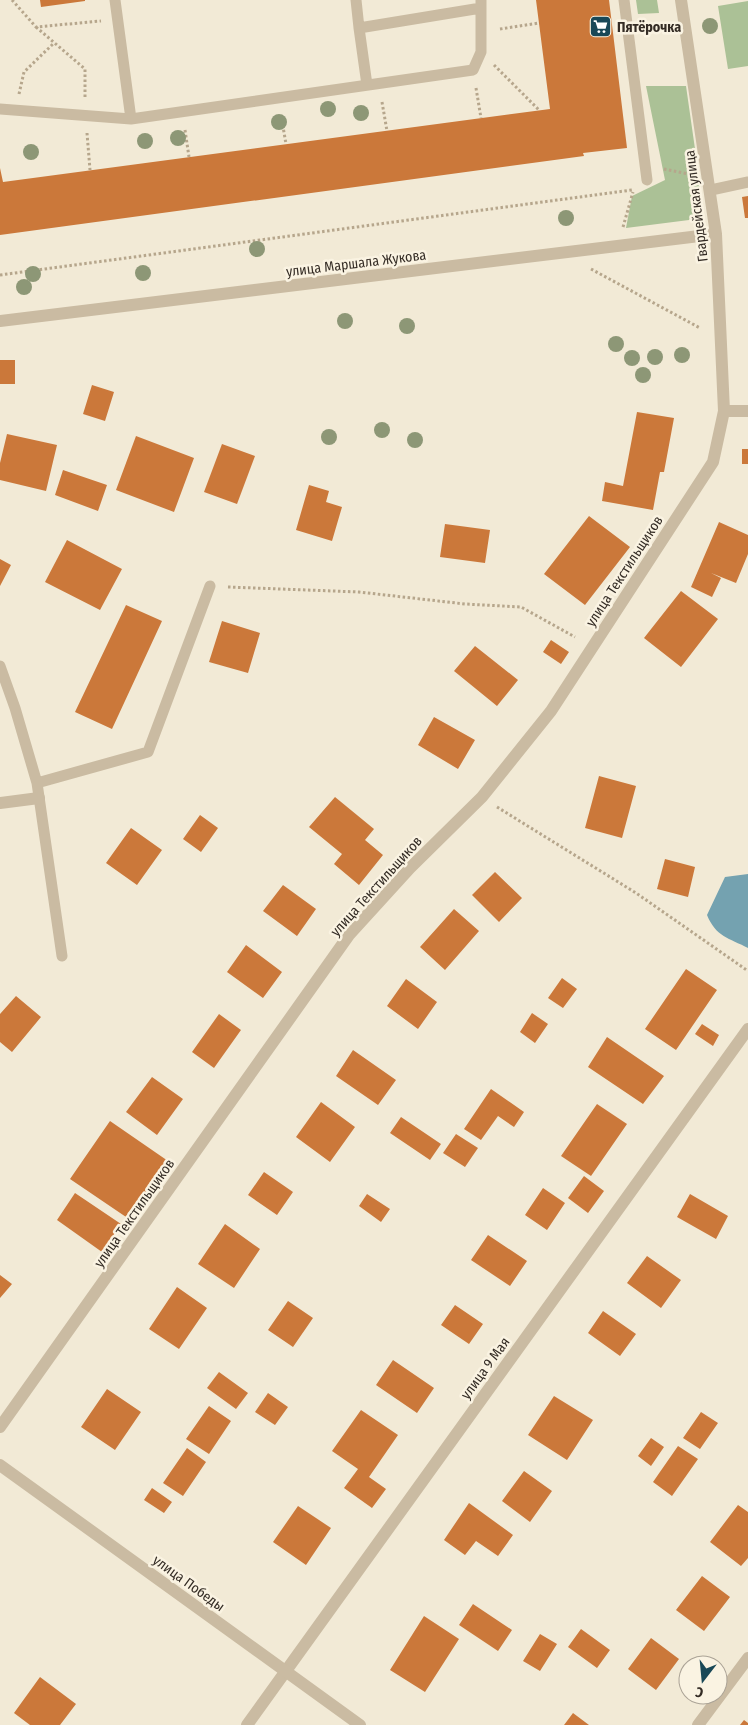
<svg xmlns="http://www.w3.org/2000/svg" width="748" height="1725" font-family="'Fira Sans Condensed',sans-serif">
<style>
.green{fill:#abc196}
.water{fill:#74a2b0}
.building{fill:#cb783a}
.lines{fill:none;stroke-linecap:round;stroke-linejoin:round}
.path{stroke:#b6a68c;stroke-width:3;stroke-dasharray:2.5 2.5;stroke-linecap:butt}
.service{stroke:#cabba2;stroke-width:11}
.minor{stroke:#cabba2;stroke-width:12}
.tertiary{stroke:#cabba2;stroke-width:12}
.tree{fill:#8d9776}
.labels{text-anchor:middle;stroke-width:5;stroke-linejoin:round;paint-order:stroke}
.poi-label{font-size:14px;font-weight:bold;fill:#342c25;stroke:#faf3e2;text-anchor:start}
.street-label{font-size:14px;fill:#342c25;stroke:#faf3e2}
</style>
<rect width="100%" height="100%" fill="#f2ead6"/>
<path class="green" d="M 636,0 L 657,0 L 659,13 L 638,14 Z
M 748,1 L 748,66 L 728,69 L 718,6 Z
M 646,86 L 686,86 L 699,177 L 701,204 L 689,220 L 626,228 L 632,196 L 665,180 Z"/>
<path class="water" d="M 748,874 L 748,948 C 729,938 716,937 707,915 L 725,877 Z"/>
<path class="building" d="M 40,0 L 85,0 L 85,1 L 41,7 Z
M 536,0 L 609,0 L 627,148 L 583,153 L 584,156 L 0,235 L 0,168 L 3,182 L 550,109 Z
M 748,196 L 748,218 L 745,218 L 742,197 Z
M 0,360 L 15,360 L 15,384 L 0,384 Z
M 92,385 L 114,392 L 105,421 L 83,414 Z
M 637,412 L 674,418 L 664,472 L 660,472 L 653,510 L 602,501 L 605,482 L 623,486 Z
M 7,434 L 57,445 L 46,491 L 0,480 L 0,463 Z
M 136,436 L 194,458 L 174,512 L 116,490 Z
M 222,444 L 255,456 L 237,504 L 204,492 Z
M 742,449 L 748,449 L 748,464 L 742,464 Z
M 63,470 L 107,485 L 98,511 L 55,495 Z
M 309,485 L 329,491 L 326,502 L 342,507 L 332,541 L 296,530 Z
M 589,516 L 630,547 L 585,605 L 544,574 Z
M 719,522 L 748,535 L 748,554 L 736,583 L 711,573 L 721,578 L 712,597 L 691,587 Z
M 445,524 L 490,530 L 485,563 L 440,557 Z
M 67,540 L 122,569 L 100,610 L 45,582 Z
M 0,559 L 11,565 L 0,586 Z
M 681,591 L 718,619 L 681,667 L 644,638 Z
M 126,605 L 162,621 L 112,729 L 75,712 Z
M 222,621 L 260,633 L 248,673 L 209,662 Z
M 551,640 L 569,652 L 561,664 L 543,652 Z
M 475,646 L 518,680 L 497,706 L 454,671 Z
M 434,717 L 475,740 L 458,769 L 418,745 Z
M 599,776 L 636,786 L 622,838 L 585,828 Z
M 335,797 L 374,829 L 365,840 L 383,855 L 359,885 L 334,864 L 342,854 L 309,827 Z
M 200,815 L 218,828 L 201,852 L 183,839 Z
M 131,828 L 162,850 L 137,885 L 106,863 Z
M 665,859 L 695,867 L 688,897 L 657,889 Z
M 495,872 L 522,898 L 499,922 L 472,895 Z
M 283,885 L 316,909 L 297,936 L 263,911 Z
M 454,909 L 479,931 L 445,970 L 420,947 Z
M 246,945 L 282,972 L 263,998 L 227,972 Z
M 686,969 L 717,990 L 676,1050 L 645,1029 Z
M 562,978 L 577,989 L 563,1008 L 548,998 Z
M 406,979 L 437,1002 L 418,1029 L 387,1006 Z
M 16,996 L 41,1017 L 12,1052 L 0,1042 L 0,1014 Z
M 532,1013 L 548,1024 L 535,1043 L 520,1032 Z
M 219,1014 L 241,1030 L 214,1068 L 192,1052 Z
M 702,1024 L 719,1035 L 713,1046 L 695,1034 Z
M 607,1037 L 664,1076 L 643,1104 L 588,1067 Z
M 353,1050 L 396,1080 L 378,1105 L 336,1076 Z
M 152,1077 L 183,1099 L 157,1135 L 126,1112 Z
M 491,1089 L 524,1112 L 514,1127 L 498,1116 L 481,1140 L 464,1129 Z
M 321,1102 L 355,1127 L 330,1162 L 296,1137 Z
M 597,1104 L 627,1124 L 591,1176 L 561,1156 Z
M 401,1117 L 441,1144 L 430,1160 L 390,1133 Z
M 110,1121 L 168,1161 L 129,1219 L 70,1179 Z
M 456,1134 L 478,1148 L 465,1167 L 443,1153 Z
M 264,1172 L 293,1192 L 277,1215 L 248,1195 Z
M 584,1176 L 604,1191 L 588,1213 L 568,1198 Z
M 543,1188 L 565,1203 L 547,1230 L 525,1215 Z
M 75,1193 L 121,1224 L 102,1252 L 57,1220 Z
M 367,1194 L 390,1209 L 381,1222 L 359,1206 Z
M 690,1194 L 728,1216 L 716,1239 L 677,1217 Z
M 225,1224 L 260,1249 L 234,1288 L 198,1264 Z
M 488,1235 L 527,1261 L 510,1286 L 471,1260 Z
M 647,1256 L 681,1280 L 661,1308 L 627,1283 Z
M 0,1275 L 12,1284 L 0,1298 Z
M 177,1287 L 207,1308 L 179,1349 L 149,1329 Z
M 288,1301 L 313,1318 L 293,1347 L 268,1330 Z
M 455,1305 L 483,1324 L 469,1344 L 441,1325 Z
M 603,1311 L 636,1334 L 620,1356 L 588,1333 Z
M 393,1360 L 434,1388 L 417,1413 L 376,1385 Z
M 219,1372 L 248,1393 L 236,1409 L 207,1388 Z
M 107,1389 L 141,1412 L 115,1450 L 81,1427 Z
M 268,1393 L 288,1407 L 275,1425 L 255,1412 Z
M 554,1396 L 593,1420 L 567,1460 L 528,1435 Z
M 209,1406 L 231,1421 L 209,1454 L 186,1439 Z
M 361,1410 L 398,1435 L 369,1477 L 386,1489 L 372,1508 L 344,1488 L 358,1469 L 332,1451 Z
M 701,1412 L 718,1423 L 700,1449 L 683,1438 Z
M 651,1438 L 664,1447 L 651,1466 L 638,1456 Z
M 678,1446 L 698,1459 L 672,1496 L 653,1482 Z
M 187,1448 L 206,1462 L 183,1496 L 163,1483 Z
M 524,1471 L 552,1491 L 530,1522 L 502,1501 Z
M 152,1488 L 172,1502 L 164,1513 L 144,1500 Z
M 469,1503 L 513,1535 L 498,1556 L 476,1541 L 465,1555 L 444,1540 Z
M 738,1505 L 748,1512 L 748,1558 L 741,1566 L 710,1542 Z
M 298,1506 L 331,1528 L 306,1565 L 273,1542 Z
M 702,1576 L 730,1597 L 704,1631 L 676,1610 Z
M 473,1604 L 512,1630 L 498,1651 L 459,1625 Z
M 424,1616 L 459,1639 L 425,1692 L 390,1670 Z
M 581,1629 L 610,1650 L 597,1668 L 568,1647 Z
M 540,1634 L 557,1644 L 540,1671 L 523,1661 Z
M 651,1638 L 679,1659 L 656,1690 L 628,1669 Z
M 40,1677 L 76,1704 L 60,1725 L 30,1725 L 14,1713 Z
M 573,1713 L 589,1725 L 564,1725 Z
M 744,1720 L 748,1723 L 748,1725 L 740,1725 Z"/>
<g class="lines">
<path class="path" d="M 12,0 L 36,27 L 101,21
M 36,27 L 85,69 L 85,97
M 500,29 L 539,23
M 494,65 L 539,110
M 476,88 L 481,118
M 19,94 L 24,72 L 54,43
M 382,102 L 387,131
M 281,115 L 286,144
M 185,130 L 189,157
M 87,133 L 90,170
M 664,169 L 689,174
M 623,227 L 633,192
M 591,269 L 700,328
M 0,275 L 632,190
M 228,587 L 359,592 L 465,604 L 521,607 L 575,637
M 497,807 L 636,893 L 748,971"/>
<path class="service" d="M 356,0 L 359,28 L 481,8
M 624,0 L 647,180
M 359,28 L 367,85
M 0,109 L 131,119 L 115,0
M 131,119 L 473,70 L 481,52 L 481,0
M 711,190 L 748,182
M 0,666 L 15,708 L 37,783 L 62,956
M 37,783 L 148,752 L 210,586"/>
<path class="minor" d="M 0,321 L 716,234
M 724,411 L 748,411
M 0,803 L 39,798
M 0,1427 L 349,935 L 410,868 L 482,797 L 551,711 L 713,462 L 724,411 L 716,234 L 681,0
M 247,1725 L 748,1029
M 698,1725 L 748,1658"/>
<path class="tertiary" d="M 0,1465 L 360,1725"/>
</g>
<g class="tree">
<circle cx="710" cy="26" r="8"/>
<circle cx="328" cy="109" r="8"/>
<circle cx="361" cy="113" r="8"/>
<circle cx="279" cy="122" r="8"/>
<circle cx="178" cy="138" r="8"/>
<circle cx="145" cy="141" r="8"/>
<circle cx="31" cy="152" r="8"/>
<circle cx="566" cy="218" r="8"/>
<circle cx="257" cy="249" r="8"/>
<circle cx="143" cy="273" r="8"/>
<circle cx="33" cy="274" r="8"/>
<circle cx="24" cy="287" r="8"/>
<circle cx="345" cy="321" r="8"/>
<circle cx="407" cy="326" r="8"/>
<circle cx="616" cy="344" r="8"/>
<circle cx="682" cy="355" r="8"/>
<circle cx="655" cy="357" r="8"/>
<circle cx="632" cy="358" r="8"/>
<circle cx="643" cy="375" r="8"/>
<circle cx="382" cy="430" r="8"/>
<circle cx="329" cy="437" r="8"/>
<circle cx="415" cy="440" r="8"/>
</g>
<defs>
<symbol id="supermarket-square" viewBox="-11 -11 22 22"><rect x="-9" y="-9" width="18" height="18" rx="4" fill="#194857" stroke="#faf3e2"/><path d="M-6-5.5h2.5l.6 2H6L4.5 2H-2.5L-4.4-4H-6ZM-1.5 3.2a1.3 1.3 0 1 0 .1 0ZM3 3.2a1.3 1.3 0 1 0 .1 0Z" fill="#fff"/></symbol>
</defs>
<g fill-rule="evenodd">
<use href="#supermarket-square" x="588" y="14" width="25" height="25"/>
</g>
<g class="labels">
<g class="poi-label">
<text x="617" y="32">Пятёрочка</text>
</g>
<g class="street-label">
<text transform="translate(696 206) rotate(-97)" y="5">Гвардейская улица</text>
<text transform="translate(356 263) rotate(-7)" y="5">улица Маршала Жукова</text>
<text transform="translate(624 571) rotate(-57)" y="5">улица Текстильщиков</text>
<text transform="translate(376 886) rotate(-48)" y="5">улица Текстильщиков</text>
<text transform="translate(134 1213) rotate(-55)" y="5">улица Текстильщиков</text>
<text transform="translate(485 1368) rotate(-54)" y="5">улица 9 Мая</text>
<text transform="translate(189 1583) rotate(36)" y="5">улица Победы</text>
</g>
</g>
<g transform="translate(703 1680) rotate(196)"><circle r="24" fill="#faf3e2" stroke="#aba396"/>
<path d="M0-4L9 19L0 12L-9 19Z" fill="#194857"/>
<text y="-8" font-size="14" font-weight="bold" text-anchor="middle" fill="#342c25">С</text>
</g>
</svg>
